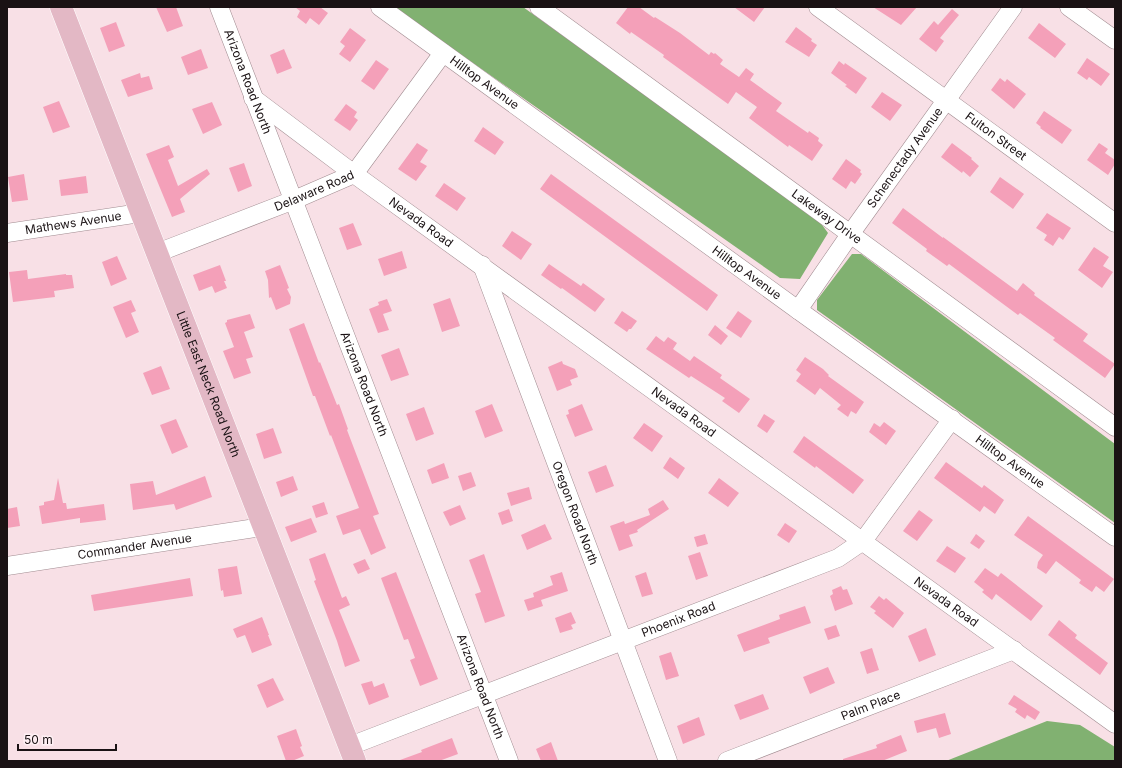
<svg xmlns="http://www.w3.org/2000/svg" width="1122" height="768" font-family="Inter,sans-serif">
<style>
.forest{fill:#81b171}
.building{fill:#f4a0b9}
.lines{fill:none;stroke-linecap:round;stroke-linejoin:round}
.minor-casing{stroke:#a18c91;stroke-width:19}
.major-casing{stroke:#fff;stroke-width:23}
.minor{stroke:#fff;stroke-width:18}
.major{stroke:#e3b8c5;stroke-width:22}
.labels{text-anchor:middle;stroke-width:3.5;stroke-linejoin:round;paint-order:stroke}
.street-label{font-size:12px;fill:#1a1214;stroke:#fff0f4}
</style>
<rect width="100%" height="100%" fill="#f8e0e6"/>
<path class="forest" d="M 393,7 L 523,7 L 817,218 L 828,233 L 800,279 L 780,278 Z
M 852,254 L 861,254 L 1115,444 L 1115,523 L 817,310 L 817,300 Z
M 1047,721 L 1080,725 L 1115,747 L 1115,761 L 946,761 Z"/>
<path class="building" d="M 156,7 L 176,7 L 183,26 L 167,32 Z
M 295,7 L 320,7 L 328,13 L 319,25 L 310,18 L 306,24 L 297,17 L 300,11 Z
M 628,7 L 639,7 L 654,18 L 655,17 L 680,33 L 709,55 L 711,52 L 714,54 L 715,53 L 723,60 L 720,64 L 739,77 L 746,68 L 754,74 L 750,80 L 782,103 L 776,111 L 808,133 L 809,131 L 819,138 L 818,141 L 823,145 L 812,161 L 789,145 L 788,147 L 749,118 L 757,107 L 736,92 L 728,104 L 663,57 L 664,55 L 631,32 L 630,34 L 616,23 Z
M 734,7 L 765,7 L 754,22 Z
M 873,7 L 917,7 L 901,25 Z
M 952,9 L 959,15 L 940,38 L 944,41 L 936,52 L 919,39 L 934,21 L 938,25 Z
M 116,22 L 125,46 L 109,52 L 100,28 Z
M 1039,23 L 1066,44 L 1055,58 L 1028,38 Z
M 796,27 L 812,39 L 811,41 L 817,45 L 809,57 L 785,42 Z
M 350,28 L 366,40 L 350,62 L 339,54 L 345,46 L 340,42 Z
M 201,49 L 208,68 L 188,75 L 181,57 Z
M 284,49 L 292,68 L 277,74 L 270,55 Z
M 1087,58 L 1110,74 L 1101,86 L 1089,77 L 1087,80 L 1077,73 Z
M 376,60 L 389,69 L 374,90 L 361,81 Z
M 839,61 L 844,65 L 845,63 L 867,78 L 856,94 L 845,86 L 847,85 L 831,73 Z
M 140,73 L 141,78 L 149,76 L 153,89 L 128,97 L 121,80 Z
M 1000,78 L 1005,82 L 1007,79 L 1026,94 L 1014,109 L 991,90 Z
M 882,92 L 902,105 L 890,121 L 871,107 Z
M 59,101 L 70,127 L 53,133 L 43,107 Z
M 212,102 L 222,125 L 203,134 L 192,109 Z
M 346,104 L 357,112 L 354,117 L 358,120 L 350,131 L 334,120 Z
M 1044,111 L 1072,130 L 1062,144 L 1040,128 L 1041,127 L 1036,123 Z
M 483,127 L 504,142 L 495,155 L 474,141 Z
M 417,143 L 428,150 L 420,162 L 427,166 L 416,181 L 398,169 Z
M 952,143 L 972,158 L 971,159 L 979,166 L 970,177 L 963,171 L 962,173 L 941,157 Z
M 1099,143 L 1108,149 L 1105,153 L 1115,160 L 1115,164 L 1108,175 L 1087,160 Z
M 169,145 L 174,157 L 168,160 L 178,186 L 207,169 L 210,174 L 180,199 L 185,212 L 172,217 L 146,154 Z
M 846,159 L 861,170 L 860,172 L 862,174 L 855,184 L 851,181 L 846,189 L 832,179 Z
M 244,163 L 252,186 L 238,192 L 229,168 Z
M 24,174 L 28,200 L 12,202 L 8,177 Z
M 551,174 L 718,295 L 707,311 L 540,189 Z
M 86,176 L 88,193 L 61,196 L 59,180 Z
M 1000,177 L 1024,194 L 1013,209 L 990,192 Z
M 444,183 L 466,198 L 457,211 L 435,196 Z
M 903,208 L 943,238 L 943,237 L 1017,291 L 1023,283 L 1035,293 L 1034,295 L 1088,334 L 1083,341 L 1115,364 L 1105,378 L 1053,340 L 1055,338 L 1020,313 L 1018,315 L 949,264 L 947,266 L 926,251 L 927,249 L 892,223 Z
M 1047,213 L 1071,228 L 1063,240 L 1059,237 L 1053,246 L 1044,240 L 1047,235 L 1036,228 Z
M 353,223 L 362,245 L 347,250 L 339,228 Z
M 512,231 L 532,244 L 521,260 L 502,246 Z
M 1094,247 L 1109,257 L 1103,266 L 1113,272 L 1102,288 L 1078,270 Z
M 402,251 L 407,268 L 384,276 L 378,259 Z
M 117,256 L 127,279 L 111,286 L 102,262 Z
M 549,264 L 581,286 L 583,283 L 605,299 L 595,312 L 562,288 L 561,289 L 541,275 Z
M 220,265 L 226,281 L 224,281 L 227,288 L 215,293 L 212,286 L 199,291 L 193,275 Z
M 280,265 L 289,288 L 287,289 L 291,297 L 290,304 L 276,310 L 271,297 L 269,298 L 268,280 L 265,271 Z
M 27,270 L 28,279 L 66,274 L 66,275 L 72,275 L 74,288 L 54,291 L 55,297 L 13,302 L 9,272 Z
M 450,298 L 460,326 L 442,332 L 433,304 Z
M 387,299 L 392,311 L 383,314 L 389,330 L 378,333 L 369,309 L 379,305 L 378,302 Z
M 131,300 L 136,311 L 131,313 L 139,332 L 126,338 L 113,307 Z
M 622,311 L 637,321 L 631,329 L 629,329 L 627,332 L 614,323 Z
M 738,311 L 752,321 L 741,338 L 726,328 Z
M 250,314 L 255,328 L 244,332 L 253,357 L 246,359 L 251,373 L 234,379 L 223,351 L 234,347 L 225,323 L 227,322 L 227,320 Z
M 304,323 L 319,363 L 320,362 L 337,405 L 339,404 L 348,429 L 347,430 L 379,514 L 373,516 L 386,548 L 371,555 L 360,529 L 343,535 L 336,516 L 359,508 L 331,435 L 330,436 L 315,396 L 313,396 L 289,329 Z
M 715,325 L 728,336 L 721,345 L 708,335 Z
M 656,336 L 664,342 L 668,337 L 677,343 L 673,349 L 690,361 L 694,356 L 722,375 L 720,378 L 750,399 L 739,413 L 722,401 L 725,398 L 691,376 L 689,378 L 646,349 Z
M 399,348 L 409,375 L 391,381 L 381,355 Z
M 805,357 L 823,369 L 829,375 L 828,376 L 864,402 L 856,414 L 851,411 L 848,417 L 837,409 L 841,405 L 820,388 L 815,395 L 796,381 L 801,374 L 796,370 Z
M 562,361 L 563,364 L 575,369 L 578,377 L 570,380 L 572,385 L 557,391 L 548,367 Z
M 161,366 L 170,389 L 152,395 L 143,373 Z
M 492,404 L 503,431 L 485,438 L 475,411 Z
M 582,404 L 593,430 L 575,437 L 566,415 L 569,414 L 568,410 Z
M 424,407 L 434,434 L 416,441 L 406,414 Z
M 764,414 L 775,421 L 767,433 L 757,426 Z
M 176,419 L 188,447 L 172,454 L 160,425 Z
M 884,422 L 896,431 L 886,445 L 869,432 L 874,423 L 880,427 Z
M 644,423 L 663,436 L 652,452 L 633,438 Z
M 273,428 L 282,453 L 264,459 L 256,434 Z
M 804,436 L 864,480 L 853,494 L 816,466 L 815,468 L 793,452 Z
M 670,457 L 685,468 L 678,479 L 663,468 Z
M 946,462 L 982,488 L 984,485 L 1004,500 L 995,514 L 984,506 L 980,512 L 934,478 Z
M 444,463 L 449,478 L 432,484 L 427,470 Z
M 606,465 L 614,486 L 596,493 L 588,472 Z
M 471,472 L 476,486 L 463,491 L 458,476 Z
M 205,476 L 212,497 L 176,510 L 174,504 L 133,510 L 130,484 L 153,481 L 156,495 Z
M 293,476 L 298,490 L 281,497 L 276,482 Z
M 58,478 L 63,503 L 66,503 L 67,509 L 104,504 L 106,520 L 80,523 L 80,518 L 42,524 L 39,506 L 44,505 L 44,502 L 54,500 Z
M 719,478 L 739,493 L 728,507 L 708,493 Z
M 529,487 L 532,499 L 511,506 L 507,493 Z
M 663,500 L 669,509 L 637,530 L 638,532 L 629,535 L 633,546 L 619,551 L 610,526 L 624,521 L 625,524 L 650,515 L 648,509 Z
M 324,502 L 328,514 L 316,518 L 312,506 Z
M 460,505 L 466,519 L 450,526 L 443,512 Z
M 17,507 L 20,526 L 7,528 L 7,509 Z
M 509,509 L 513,521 L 502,525 L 498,513 Z
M 919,510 L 933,520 L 917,541 L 903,531 Z
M 1028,516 L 1114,579 L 1104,592 L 1096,586 L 1092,592 L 1079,583 L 1081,580 L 1056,561 L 1046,574 L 1037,568 L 1038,562 L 1043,555 L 1014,535 Z
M 311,518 L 317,532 L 291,542 L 285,527 Z
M 785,523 L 797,531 L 789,543 L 777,535 Z
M 545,524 L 552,539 L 527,550 L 521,535 Z
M 705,534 L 708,544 L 697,547 L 694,537 Z
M 976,534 L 985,541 L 979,549 L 970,543 Z
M 947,546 L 966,558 L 955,573 L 936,561 Z
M 700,552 L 708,576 L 696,580 L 688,556 Z
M 325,553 L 342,598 L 346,596 L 350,605 L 339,610 L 360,661 L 345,667 L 337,641 L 314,581 L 316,580 L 309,559 Z
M 484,554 L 505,616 L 485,623 L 475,594 L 481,592 L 469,560 Z
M 365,559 L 370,569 L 358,574 L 353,564 Z
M 237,566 L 242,594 L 224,597 L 223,590 L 221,591 L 218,569 Z
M 985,568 L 998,577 L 1001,573 L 1043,606 L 1031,621 L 996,594 L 992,600 L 982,592 L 984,590 L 974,582 Z
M 396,572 L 438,679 L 420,686 L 410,660 L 415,658 L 408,639 L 404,640 L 381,578 Z
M 562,572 L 568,591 L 541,600 L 543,606 L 528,611 L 524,600 L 534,597 L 533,593 L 553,585 L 550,576 Z
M 646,572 L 653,594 L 642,597 L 635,576 Z
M 190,578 L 193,596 L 94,611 L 91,595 Z
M 841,586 L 843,590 L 847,589 L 853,604 L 835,611 L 830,596 L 833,594 L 832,590 Z
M 879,596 L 884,600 L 886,598 L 904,613 L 893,628 L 874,613 L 876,611 L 870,607 Z
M 805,606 L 811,623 L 768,638 L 770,643 L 744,652 L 737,635 L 780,619 L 779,615 Z
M 571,612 L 576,623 L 571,625 L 573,629 L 560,633 L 555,618 Z
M 262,617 L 269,635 L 268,635 L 272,645 L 252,653 L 245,635 L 237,638 L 233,629 Z
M 1059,620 L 1077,635 L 1075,638 L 1108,663 L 1100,675 L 1048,635 Z
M 836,625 L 840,636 L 828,640 L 824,629 Z
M 926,628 L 936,655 L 919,662 L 908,636 Z
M 872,648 L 879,670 L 867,674 L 860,652 Z
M 671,652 L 679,676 L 666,680 L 659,656 Z
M 828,667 L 835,683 L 810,694 L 803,677 Z
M 273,678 L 284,700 L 267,708 L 257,685 Z
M 372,681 L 374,687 L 384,683 L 389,697 L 369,705 L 361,684 Z
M 763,694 L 769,709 L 740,720 L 734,705 Z
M 1014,695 L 1040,712 L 1035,720 L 1027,715 L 1025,719 L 1015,712 L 1017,709 L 1008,704 Z
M 945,713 L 951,734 L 939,738 L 936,728 L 917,733 L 914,721 Z
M 699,717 L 705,735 L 683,744 L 677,726 Z
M 296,729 L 302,746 L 300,747 L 304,756 L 292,761 L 286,761 L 277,736 Z
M 901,735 L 907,751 L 882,761 L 843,761 L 843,759 L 877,748 L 876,745 Z
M 452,738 L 458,754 L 439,761 L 400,761 L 400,760 L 422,752 L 421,750 Z
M 551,742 L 558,761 L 541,761 L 536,749 Z"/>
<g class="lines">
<defs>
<g id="minor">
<path id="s1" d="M 219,7 L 509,761"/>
<path id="s2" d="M 380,7 L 798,310 L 1115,537"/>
<path id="s3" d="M 539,7 L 1115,427"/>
<path id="s4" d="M 818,7 L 1115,223"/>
<path d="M 1069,7 L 1115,40"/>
<path id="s5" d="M 253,98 L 354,174 L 1115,724"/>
<path id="s6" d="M 7,233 L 140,213"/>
<path id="s7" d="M 157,253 L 294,200 L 354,174 L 443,53"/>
<path id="s8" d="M 482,265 L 668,761"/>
<path id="s9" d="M 798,310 L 851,233 L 1013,7"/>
<path id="s10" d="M 7,566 L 262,527"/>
<path id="s11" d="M 350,746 L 838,558 L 863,541 L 952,419"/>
<path id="s12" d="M 727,761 L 1014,650"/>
</g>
<g id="major">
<path id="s13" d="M 61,7 L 355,761"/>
</g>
</defs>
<use href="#minor" class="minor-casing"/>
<use href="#major" class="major-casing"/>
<use href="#minor" class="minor"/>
<use href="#major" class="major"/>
</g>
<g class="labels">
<g class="street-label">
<text dy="4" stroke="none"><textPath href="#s1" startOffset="80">Arizona Road North</textPath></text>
<text dy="4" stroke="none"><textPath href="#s2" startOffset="129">Hilltop Avenue</textPath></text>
<text dy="4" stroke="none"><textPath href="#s4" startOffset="220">Fulton Street</textPath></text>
<text dy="4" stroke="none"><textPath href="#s9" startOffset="186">Schenectady Avenue</textPath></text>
<text dy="4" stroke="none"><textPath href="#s7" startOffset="169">Delaware Road</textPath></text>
<text dy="4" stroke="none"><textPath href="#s3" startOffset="356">Lakeway Drive</textPath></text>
<text dy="4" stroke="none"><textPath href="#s5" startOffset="209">Nevada Road</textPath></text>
<text dy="4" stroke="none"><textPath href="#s6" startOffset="67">Mathews Avenue</textPath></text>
<text dy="4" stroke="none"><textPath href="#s2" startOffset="453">Hilltop Avenue</textPath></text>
<text dy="4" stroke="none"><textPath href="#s13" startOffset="405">Little East Neck Road North</textPath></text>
<text dy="4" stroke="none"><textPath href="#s1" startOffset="404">Arizona Road North</textPath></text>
<text dy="4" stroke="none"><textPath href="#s5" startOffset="533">Nevada Road</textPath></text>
<text dy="4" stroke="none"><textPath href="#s2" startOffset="777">Hilltop Avenue</textPath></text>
<text dy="4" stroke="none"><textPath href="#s8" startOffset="265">Oregon Road North</textPath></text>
<text dy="4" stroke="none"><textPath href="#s10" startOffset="129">Commander Avenue</textPath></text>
<text dy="4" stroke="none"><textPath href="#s5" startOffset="857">Nevada Road</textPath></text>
<text dy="4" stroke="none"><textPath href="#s11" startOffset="352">Phoenix Road</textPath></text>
<text dy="4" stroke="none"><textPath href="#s1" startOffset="728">Arizona Road North</textPath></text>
<text dy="4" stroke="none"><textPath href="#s12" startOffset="154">Palm Place</textPath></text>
</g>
</g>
<rect width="1122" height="768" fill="none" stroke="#1a1214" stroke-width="16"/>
<path d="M18 744v6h98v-6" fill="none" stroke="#1a1214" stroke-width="2"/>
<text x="24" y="744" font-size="12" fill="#1a1214" stroke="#fff0f4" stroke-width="3" paint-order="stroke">50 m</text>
</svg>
